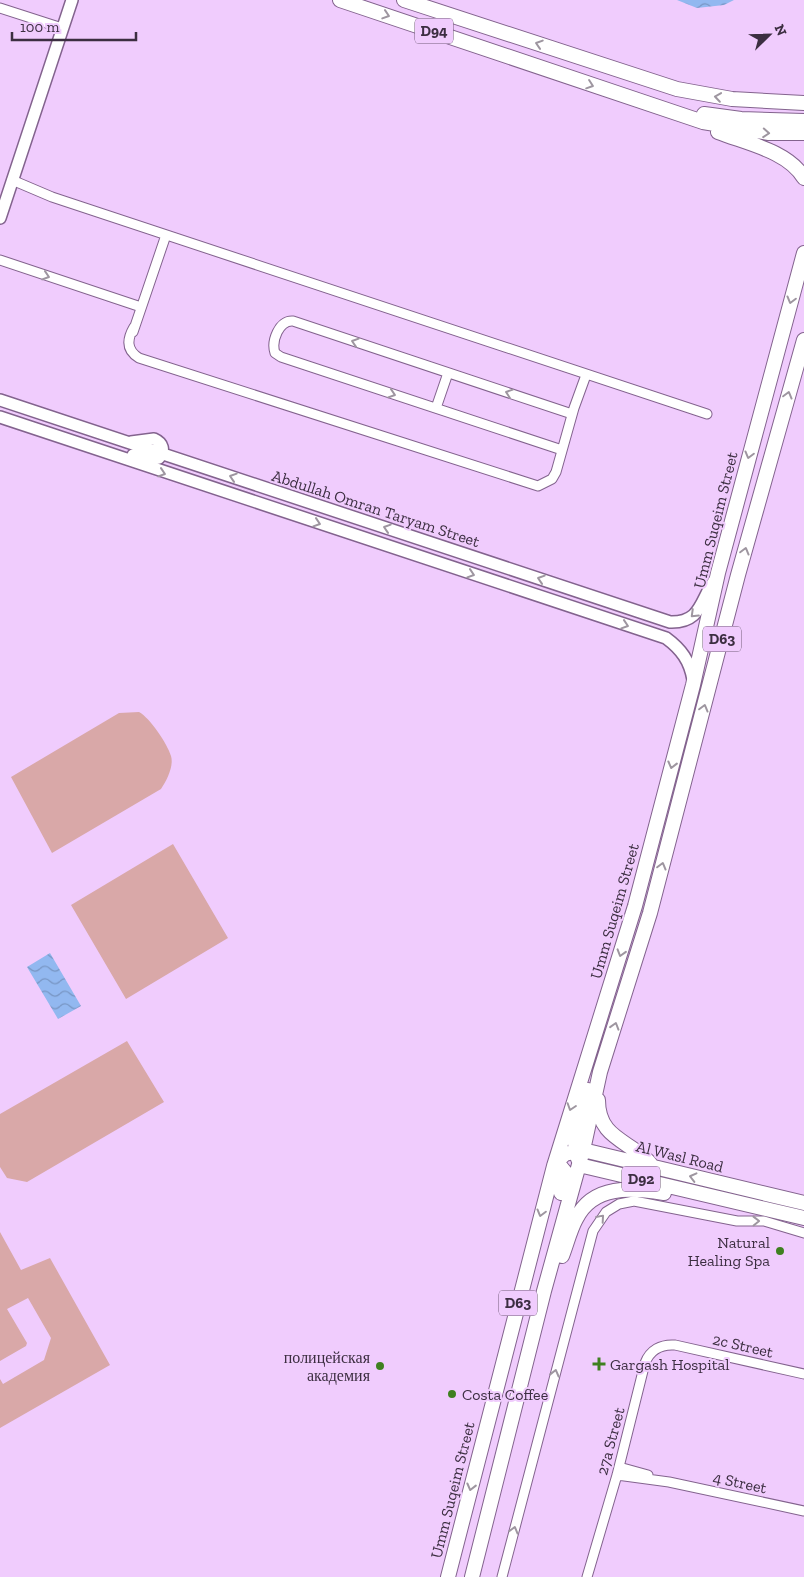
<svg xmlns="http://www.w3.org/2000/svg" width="804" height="1577" font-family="'Zilla Slab',serif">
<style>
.grass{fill:#d9a8a8}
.water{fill:url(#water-waves)}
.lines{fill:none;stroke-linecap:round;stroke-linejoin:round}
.minor-casing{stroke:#83638e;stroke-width:11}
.tertiary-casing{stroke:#83638e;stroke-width:14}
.primary-casing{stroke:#83638e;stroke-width:16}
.minor{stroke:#fff;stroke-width:9}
.tertiary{stroke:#fff;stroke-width:11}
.primary{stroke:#fff;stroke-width:14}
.oneway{stroke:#9e96a0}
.poi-dot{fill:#3f8020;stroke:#f0ccfd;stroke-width:2}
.labels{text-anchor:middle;stroke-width:4;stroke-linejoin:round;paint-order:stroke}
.shield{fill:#f0ccfd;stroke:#725d79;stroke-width:1}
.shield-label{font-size:15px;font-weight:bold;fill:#3c2e41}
.street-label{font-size:16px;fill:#3c2e41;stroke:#f0ccfd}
.poi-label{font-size:16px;fill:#3c2e41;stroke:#f0ccfd;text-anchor:end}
</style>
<defs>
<pattern id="water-waves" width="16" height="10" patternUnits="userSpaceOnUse" patternTransform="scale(1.25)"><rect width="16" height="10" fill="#92b8f0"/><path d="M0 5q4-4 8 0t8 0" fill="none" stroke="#7896c4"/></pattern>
</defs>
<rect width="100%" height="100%" fill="#f0ccfd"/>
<path class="grass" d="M 139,712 C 150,718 167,743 171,756 C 174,766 167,780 161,789 L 52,853 L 11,777 L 119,713 Z
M 173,844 L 228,938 L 126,999 L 71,905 Z
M 127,1041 L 164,1102 L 27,1182 L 7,1178 L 0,1167 L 0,1114 Z
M 0,1232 L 21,1270 L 50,1258 L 110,1365 L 0,1428 L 0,1379 L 3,1384 L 44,1360 L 51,1338 L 28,1298 L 7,1309 L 27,1343 L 26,1346 L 0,1361 Z"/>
<path class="water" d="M 677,0 L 734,0 L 724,5 L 697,8 Z
M 50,953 L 81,1006 L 58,1019 L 27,967 Z"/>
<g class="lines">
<defs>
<path id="minor" d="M 0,8 L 62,28
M 12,180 L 52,197 L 707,414
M 0,260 L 141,307
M 134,327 C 127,339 126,350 139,358 L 538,486 L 552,479 L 556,472 L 574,408 L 586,375
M 133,332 L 166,235
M 436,408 L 448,373
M 562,450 L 281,357 L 275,353 C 271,341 279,320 293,321 L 572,414
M 619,1467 L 648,1475
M 617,1475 L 669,1482 L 804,1511
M 502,1577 L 593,1231 L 606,1212 L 619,1204 L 634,1201 L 737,1221 L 764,1221 L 804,1233
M 587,1577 L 617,1475 L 645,1363 C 650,1350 661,1344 675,1345 L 804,1374"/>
<path id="tertiary" d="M 0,218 L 72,0
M 0,400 L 670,622 C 701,623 700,601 714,581
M 0,417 L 666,638 C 681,649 690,661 693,680
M 131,442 L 154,439 C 163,443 165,450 159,458 L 148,460 L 133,455"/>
<path id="primary" d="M 340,0 L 703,122 L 769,133 L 804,133
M 404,0 L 677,89 L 732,99 L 804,103
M 704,114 L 741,119 L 804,121
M 718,132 C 746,143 788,151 804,178
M 598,1100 C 598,1141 633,1140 653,1167
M 578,1159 L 574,1138 L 588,1090
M 555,1163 L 565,1154 L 583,1150 L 804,1203
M 579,1165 L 804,1218
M 554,1166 L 561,1167 L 566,1173 L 561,1193
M 562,1256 C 567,1243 570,1230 576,1219 C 593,1184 632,1188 664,1193
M 448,1577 L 554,1166 L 635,906 L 693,685 L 718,573 L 804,253
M 472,1577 L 544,1291 L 583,1150 L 600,1072 L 650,913 L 738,575 L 804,340"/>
</defs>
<use href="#minor" class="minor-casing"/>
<use href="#tertiary" class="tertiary-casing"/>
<use href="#primary" class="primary-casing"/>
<use href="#minor" class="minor"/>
<use href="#tertiary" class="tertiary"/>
<use href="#primary" class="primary"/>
</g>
<defs><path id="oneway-chevron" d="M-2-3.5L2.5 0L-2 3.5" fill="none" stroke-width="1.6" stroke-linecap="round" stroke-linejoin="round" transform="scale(1.25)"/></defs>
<g class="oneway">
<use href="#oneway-chevron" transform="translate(386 15) rotate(18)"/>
<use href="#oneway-chevron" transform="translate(539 44) rotate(-162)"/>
<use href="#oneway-chevron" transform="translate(590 85) rotate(19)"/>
<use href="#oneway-chevron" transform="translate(718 97) rotate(-172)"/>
<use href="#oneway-chevron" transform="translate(766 133) rotate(4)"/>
<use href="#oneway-chevron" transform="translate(46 276) rotate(18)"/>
<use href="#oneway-chevron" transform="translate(791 300) rotate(105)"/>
<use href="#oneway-chevron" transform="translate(355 342) rotate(-162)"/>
<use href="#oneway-chevron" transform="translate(509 393) rotate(-161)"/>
<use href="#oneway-chevron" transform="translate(392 394) rotate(18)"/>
<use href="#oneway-chevron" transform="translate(788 395) rotate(-75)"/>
<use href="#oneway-chevron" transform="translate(749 455) rotate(105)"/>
<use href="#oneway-chevron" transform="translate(162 473) rotate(18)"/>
<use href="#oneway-chevron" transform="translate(233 477) rotate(-162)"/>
<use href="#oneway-chevron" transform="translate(317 523) rotate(18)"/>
<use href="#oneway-chevron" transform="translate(387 528) rotate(-162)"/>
<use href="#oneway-chevron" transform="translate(745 551) rotate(-75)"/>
<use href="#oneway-chevron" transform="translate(471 574) rotate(18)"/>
<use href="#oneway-chevron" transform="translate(541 579) rotate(-162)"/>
<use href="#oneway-chevron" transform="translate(694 614) rotate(136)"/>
<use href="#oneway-chevron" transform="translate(625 625) rotate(18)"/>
<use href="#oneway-chevron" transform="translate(704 708) rotate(-75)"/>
<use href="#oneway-chevron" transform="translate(672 765) rotate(104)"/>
<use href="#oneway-chevron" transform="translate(662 866) rotate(-75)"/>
<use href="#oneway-chevron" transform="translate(621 953) rotate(107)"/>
<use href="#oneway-chevron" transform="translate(615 1026) rotate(-73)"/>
<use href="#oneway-chevron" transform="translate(571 1107) rotate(108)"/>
<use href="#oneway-chevron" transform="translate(693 1177) rotate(-166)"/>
<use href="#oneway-chevron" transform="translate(541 1213) rotate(105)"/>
<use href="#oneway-chevron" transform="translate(601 1218) rotate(-49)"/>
<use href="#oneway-chevron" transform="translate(756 1221) rotate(-1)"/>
<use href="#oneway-chevron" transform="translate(555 1373) rotate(-76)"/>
<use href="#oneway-chevron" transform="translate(471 1487) rotate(104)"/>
<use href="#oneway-chevron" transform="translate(514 1530) rotate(-75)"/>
</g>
<g class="poi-dot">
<circle cx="780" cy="1251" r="5"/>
<path d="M596.5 1356.5h5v5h5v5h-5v5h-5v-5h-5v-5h5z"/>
<circle cx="380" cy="1366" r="5"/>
<circle cx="452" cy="1394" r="5"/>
</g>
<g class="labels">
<g class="shield">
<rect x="415" y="18.5" width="38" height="25" rx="4"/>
<rect x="703" y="626.5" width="38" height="25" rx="4"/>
<rect x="622" y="1166.5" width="38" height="25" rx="4"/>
<rect x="499" y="1290.5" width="38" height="25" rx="4"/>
</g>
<g class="shield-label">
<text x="434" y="36">D94</text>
<text x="722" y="644">D63</text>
<text x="641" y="1184">D92</text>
<text x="518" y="1308">D63</text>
</g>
<g class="street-label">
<text transform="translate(376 508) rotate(18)" y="6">Abdullah Omran Taryam Street</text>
<text transform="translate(715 520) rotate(-76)" y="6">Umm Suqeim Street</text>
<text transform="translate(614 911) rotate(-74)" y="6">Umm Suqeim Street</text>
<text transform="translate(680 1156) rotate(14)" y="6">Al Wasl Road</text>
<text transform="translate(743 1345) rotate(13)" y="6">2c Street</text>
<text transform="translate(610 1441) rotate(-75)" y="6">27a Street</text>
<text transform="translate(740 1482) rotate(12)" y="6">4 Street</text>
<text transform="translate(452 1490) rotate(-76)" y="6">Umm Suqeim Street</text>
</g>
<g class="poi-label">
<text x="770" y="1248">Natural<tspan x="770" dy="18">Healing Spa</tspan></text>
<text x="370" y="1363">полицейская<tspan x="370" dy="18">академия</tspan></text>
<text x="610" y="1370" text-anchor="start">Gargash Hospital</text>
<text x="462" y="1400" text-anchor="start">Costa Coffee</text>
</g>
</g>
<g transform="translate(769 35) rotate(67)" stroke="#f0ccfd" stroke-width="4" paint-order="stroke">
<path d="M0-4L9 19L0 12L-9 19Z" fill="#3c2e41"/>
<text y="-8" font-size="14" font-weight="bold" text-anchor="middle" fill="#3c2e41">N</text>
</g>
<path d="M12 32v8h124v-8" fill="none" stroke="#3c2e41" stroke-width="2.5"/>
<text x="20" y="32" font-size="15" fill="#3c2e41" stroke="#f0ccfd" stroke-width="4" paint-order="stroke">100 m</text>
</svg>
